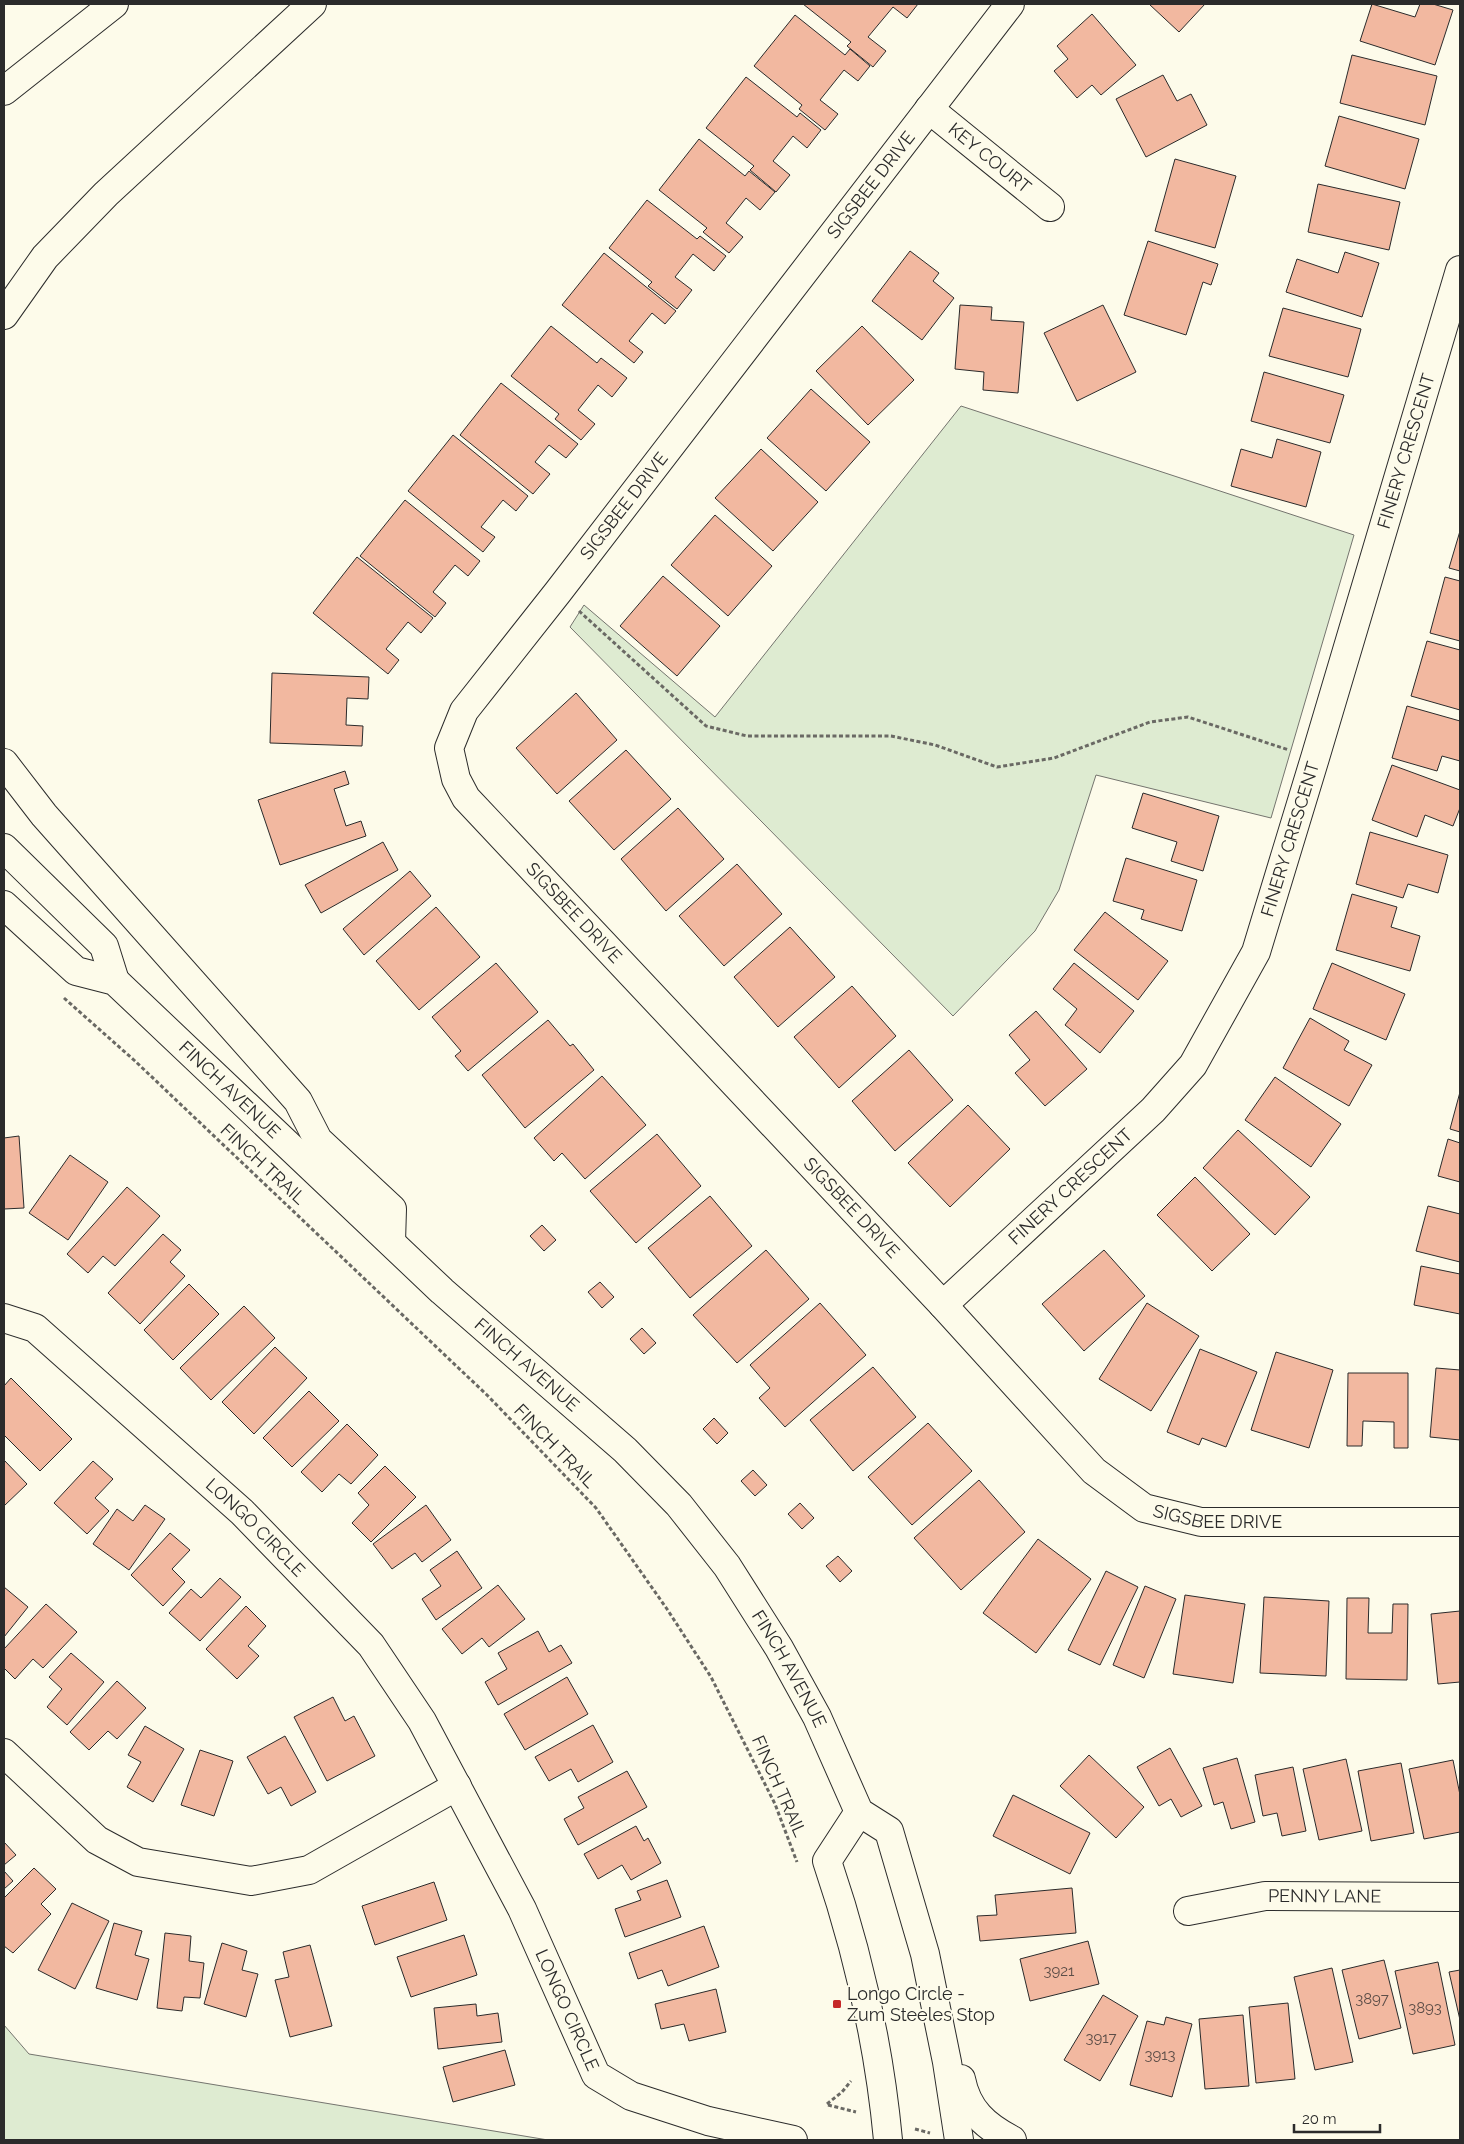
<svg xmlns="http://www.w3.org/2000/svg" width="1464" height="2144" font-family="Raleway,sans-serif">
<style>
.green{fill:#deebd1;stroke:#74746e}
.building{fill:#f2b8a0;stroke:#2b2b2b}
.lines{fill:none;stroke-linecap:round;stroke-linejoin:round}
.minor-casing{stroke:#2b2b2b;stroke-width:30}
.major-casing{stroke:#2b2b2b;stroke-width:30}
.highway-casing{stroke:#2b2b2b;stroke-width:30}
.path{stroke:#6a6964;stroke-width:3;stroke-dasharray:4 2.5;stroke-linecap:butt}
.minor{stroke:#fdfbea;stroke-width:28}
.major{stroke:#fdfbea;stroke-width:28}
.highway{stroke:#fdfbea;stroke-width:28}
.poi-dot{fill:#c62828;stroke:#fdfbea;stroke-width:2}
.labels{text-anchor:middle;stroke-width:4;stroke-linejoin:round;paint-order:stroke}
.number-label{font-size:15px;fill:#5d4e48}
.street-label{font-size:18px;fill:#2b2b2b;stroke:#fdfbea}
.poi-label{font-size:18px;fill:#2b2b2b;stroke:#fdfbea;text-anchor:start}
</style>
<rect width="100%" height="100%" fill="#fdfbea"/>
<path class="green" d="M 961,406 L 1354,535 L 1271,818 L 1096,775 L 1059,890 L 1035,931 L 953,1016 L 570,627 L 584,605 L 715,717 Z
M 4,2025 L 29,2054 L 548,2140 L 4,2140 Z"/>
<path class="building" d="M 803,4 L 918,4 L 907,18 L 893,7 L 868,37 L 886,51 L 873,67 L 847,46 L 851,42 Z
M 1149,4 L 1205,4 L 1179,32 Z
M 1372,4 L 1415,17 L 1420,4 L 1433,4 L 1453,10 L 1435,65 L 1360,41 Z
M 1092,14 L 1136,65 L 1101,95 L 1092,85 L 1077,98 L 1054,71 L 1068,59 L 1057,46 Z
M 795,15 L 845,55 L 850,49 L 870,66 L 858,81 L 844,70 L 820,100 L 838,114 L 825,130 L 799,109 L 802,105 L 754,66 Z
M 1352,55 L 1437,76 L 1425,125 L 1340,103 Z
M 1163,75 L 1177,101 L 1191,94 L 1207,125 L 1146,157 L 1116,99 Z
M 746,77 L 797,117 L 800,113 L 821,130 L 807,148 L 793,136 L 773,161 L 790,175 L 776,192 L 750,170 L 754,166 L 706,128 Z
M 1339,116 L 1419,139 L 1405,189 L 1325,166 Z
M 699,139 L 745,176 L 749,171 L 775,192 L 760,210 L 746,198 L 726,223 L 743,237 L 729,253 L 703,232 L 707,228 L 659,190 Z
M 1175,159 L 1236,176 L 1215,248 L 1155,231 Z
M 1318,184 L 1400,202 L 1389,250 L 1308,232 Z
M 647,200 L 697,239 L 700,236 L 726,256 L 714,271 L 693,254 L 675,277 L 692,290 L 677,309 L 648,286 L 652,282 L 609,248 Z
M 1148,241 L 1218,264 L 1211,285 L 1203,282 L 1186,335 L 1124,315 Z
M 910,251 L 939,273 L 933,281 L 954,298 L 922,340 L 872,301 Z
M 1345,252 L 1379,263 L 1362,317 L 1286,292 L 1297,259 L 1338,273 Z
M 604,253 L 676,311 L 665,324 L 652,313 L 629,341 L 643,352 L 634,363 L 562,305 Z
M 960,305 L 992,307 L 991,320 L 1024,322 L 1018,393 L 983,390 L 984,372 L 955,369 Z
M 1103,305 L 1136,372 L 1077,401 L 1044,333 Z
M 1283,308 L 1361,329 L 1348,377 L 1269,356 Z
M 551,326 L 597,363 L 601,358 L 627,378 L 612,397 L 598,385 L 578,410 L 595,424 L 581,440 L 555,419 L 559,414 L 511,376 Z
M 862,326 L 914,380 L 868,425 L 816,371 Z
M 1264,372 L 1344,395 L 1330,443 L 1251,421 Z
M 501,383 L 578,444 L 566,458 L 549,445 L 535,462 L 550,474 L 533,494 L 460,435 Z
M 811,389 L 870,442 L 826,491 L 767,438 Z
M 453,435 L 528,496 L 516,511 L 503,500 L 481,527 L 495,537 L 483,552 L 408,491 Z
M 1277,439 L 1321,452 L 1306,507 L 1231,486 L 1241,449 L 1272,458 Z
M 761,449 L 818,502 L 773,551 L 715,498 Z
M 405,500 L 480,561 L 468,576 L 455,565 L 433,592 L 446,603 L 435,617 L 360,556 Z
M 715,515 L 772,566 L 728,616 L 671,565 Z
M 1460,531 L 1460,571 L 1449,568 Z
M 357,557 L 433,618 L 421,633 L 408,622 L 386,649 L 399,660 L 388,674 L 313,613 Z
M 663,576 L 720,626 L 677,676 L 620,626 Z
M 1445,577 L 1460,581 L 1460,641 L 1430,633 Z
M 1427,641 L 1460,650 L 1460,710 L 1411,696 Z
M 272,673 L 369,677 L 368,699 L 347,698 L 346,725 L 363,726 L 362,746 L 270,743 Z
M 576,693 L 617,740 L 557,794 L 516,748 Z
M 1407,706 L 1460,721 L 1460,761 L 1442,756 L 1437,771 L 1392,758 Z
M 626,750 L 671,799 L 614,850 L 569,801 Z
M 1392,765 L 1460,790 L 1460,808 L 1453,826 L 1425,815 L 1417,837 L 1372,820 Z
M 345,771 L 349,784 L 334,789 L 346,826 L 361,821 L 366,836 L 280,865 L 258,800 Z
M 1143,793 L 1219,816 L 1203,871 L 1171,861 L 1177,842 L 1132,828 Z
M 678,808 L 724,859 L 666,911 L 621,859 Z
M 1370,832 L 1448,855 L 1438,893 L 1408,884 L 1403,898 L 1356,884 Z
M 383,842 L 398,870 L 321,913 L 305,885 Z
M 1126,858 L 1197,880 L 1182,931 L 1141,919 L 1144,910 L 1113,901 Z
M 737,864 L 782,914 L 724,966 L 679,916 Z
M 410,871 L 431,896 L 364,955 L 343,929 Z
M 1352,894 L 1397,907 L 1391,927 L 1420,936 L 1410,971 L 1336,950 Z
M 436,907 L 480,957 L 419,1010 L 376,961 Z
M 1105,912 L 1168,961 L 1138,1000 L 1074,950 Z
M 790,927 L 835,977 L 778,1027 L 734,977 Z
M 496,963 L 538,1012 L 468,1071 L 455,1056 L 461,1051 L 432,1017 Z
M 1074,963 L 1134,1011 L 1100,1053 L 1065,1025 L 1077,1009 L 1053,989 Z
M 1332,963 L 1405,994 L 1386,1040 L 1313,1009 Z
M 852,986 L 896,1036 L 839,1088 L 794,1037 Z
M 1036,1011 L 1087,1069 L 1045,1106 L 1015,1073 L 1030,1060 L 1009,1035 Z
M 1310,1018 L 1349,1041 L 1344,1050 L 1372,1065 L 1349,1106 L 1283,1068 Z
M 548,1020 L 570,1046 L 573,1044 L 594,1070 L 525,1128 L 482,1075 Z
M 909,1050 L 953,1100 L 895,1151 L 852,1101 Z
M 602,1076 L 646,1125 L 585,1179 L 562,1153 L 554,1161 L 534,1138 Z
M 1275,1077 L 1341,1124 L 1311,1167 L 1245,1120 Z
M 1460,1092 L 1460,1132 L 1450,1129 Z
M 968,1105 L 1010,1149 L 950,1207 L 908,1163 Z
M 1238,1130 L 1310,1197 L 1275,1235 L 1203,1168 Z
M 657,1134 L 701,1186 L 636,1243 L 590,1191 Z
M 19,1136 L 24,1208 L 4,1209 L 4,1138 Z
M 1448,1139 L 1460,1143 L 1460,1182 L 1438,1176 Z
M 70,1155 L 108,1182 L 68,1240 L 29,1213 Z
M 1195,1177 L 1250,1234 L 1212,1271 L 1157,1215 Z
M 127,1187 L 160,1216 L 115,1266 L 103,1256 L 88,1273 L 67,1254 Z
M 710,1196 L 752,1246 L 690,1298 L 648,1248 Z
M 1428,1206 L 1460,1214 L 1460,1262 L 1416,1251 Z
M 542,1225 L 556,1240 L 544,1251 L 530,1236 Z
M 163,1234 L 181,1250 L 170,1262 L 185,1276 L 140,1324 L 108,1293 Z
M 766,1250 L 809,1299 L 737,1363 L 693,1315 Z
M 1104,1250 L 1145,1296 L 1084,1351 L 1042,1304 Z
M 1421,1266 L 1460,1274 L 1460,1314 L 1414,1305 Z
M 600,1282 L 614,1297 L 602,1308 L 588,1292 Z
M 189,1284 L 219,1314 L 173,1360 L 144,1330 Z
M 820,1303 L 866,1355 L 785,1427 L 759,1398 L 770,1388 L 750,1365 Z
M 1147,1303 L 1199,1336 L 1151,1411 L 1099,1379 Z
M 244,1306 L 275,1338 L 211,1400 L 180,1368 Z
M 642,1328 L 656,1343 L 644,1354 L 630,1339 Z
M 275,1347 L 307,1378 L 254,1434 L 222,1402 Z
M 1200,1349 L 1257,1372 L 1226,1447 L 1202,1438 L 1199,1445 L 1167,1432 Z
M 1276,1352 L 1333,1370 L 1309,1448 L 1251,1430 Z
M 873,1367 L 916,1417 L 853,1471 L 810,1420 Z
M 1436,1368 L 1460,1370 L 1460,1440 L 1430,1437 Z
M 1348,1373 L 1408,1373 L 1408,1448 L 1394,1448 L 1394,1422 L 1363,1421 L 1362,1446 L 1347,1446 Z
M 11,1378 L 72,1439 L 40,1471 L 4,1435 L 4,1386 Z
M 309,1391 L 339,1421 L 292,1467 L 263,1438 Z
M 714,1418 L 728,1433 L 717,1444 L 703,1429 Z
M 928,1423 L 972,1471 L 912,1525 L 868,1477 Z
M 347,1424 L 378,1455 L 351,1484 L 339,1474 L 322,1492 L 301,1472 Z
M 4,1460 L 27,1484 L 4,1506 Z
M 93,1461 L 113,1479 L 95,1498 L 109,1511 L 87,1534 L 54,1503 Z
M 385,1466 L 416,1497 L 371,1542 L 352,1523 L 369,1505 L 358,1493 Z
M 753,1470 L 767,1485 L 755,1496 L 741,1481 Z
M 979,1480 L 1025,1532 L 961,1590 L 914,1538 Z
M 800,1503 L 814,1518 L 802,1529 L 788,1514 Z
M 145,1505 L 165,1519 L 129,1570 L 93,1544 L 117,1509 L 133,1521 Z
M 426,1505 L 451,1540 L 422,1562 L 415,1553 L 392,1569 L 373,1544 Z
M 170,1533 L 190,1550 L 172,1569 L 185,1582 L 163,1606 L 131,1575 Z
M 1038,1539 L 1091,1579 L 1036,1653 L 983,1613 Z
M 457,1551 L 482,1588 L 436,1620 L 422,1599 L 441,1586 L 430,1570 Z
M 838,1556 L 852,1571 L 840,1582 L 826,1566 Z
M 1106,1571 L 1138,1587 L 1100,1665 L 1068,1650 Z
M 220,1578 L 241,1597 L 200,1641 L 169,1613 L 191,1589 L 201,1598 Z
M 498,1585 L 525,1619 L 489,1647 L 482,1638 L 462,1654 L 442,1629 Z
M 1145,1586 L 1176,1599 L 1144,1678 L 1113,1665 Z
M 4,1587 L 28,1607 L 4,1637 Z
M 1185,1595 L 1245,1604 L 1233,1683 L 1173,1674 Z
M 1264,1597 L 1329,1601 L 1326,1676 L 1260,1673 Z
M 1347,1598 L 1369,1598 L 1368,1633 L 1392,1633 L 1393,1604 L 1408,1604 L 1407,1680 L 1346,1679 Z
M 46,1604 L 77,1632 L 43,1668 L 33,1659 L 15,1679 L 4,1668 L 4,1649 Z
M 246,1606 L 266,1626 L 248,1646 L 259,1656 L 237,1679 L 206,1649 Z
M 1460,1611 L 1460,1682 L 1438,1684 L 1431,1614 Z
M 538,1631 L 549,1652 L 561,1645 L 572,1663 L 498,1705 L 485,1682 L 507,1669 L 498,1653 Z
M 71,1653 L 104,1682 L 67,1725 L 47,1707 L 62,1689 L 49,1677 Z
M 567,1677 L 588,1714 L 525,1750 L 504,1714 Z
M 117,1681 L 146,1708 L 117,1739 L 108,1731 L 89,1750 L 70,1732 Z
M 333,1697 L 345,1721 L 354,1716 L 375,1756 L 327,1781 L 294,1717 Z
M 593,1725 L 613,1762 L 578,1782 L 571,1769 L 549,1781 L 535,1757 Z
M 145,1726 L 184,1749 L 153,1802 L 127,1787 L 141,1762 L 128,1755 Z
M 285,1736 L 316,1792 L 291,1806 L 281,1787 L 268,1794 L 247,1757 Z
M 1170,1748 L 1202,1806 L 1181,1817 L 1171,1799 L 1159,1806 L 1137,1767 Z
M 200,1750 L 233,1761 L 214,1816 L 181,1805 Z
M 1089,1755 L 1144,1807 L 1116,1838 L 1060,1786 Z
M 1237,1758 L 1255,1822 L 1231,1829 L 1223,1802 L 1214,1805 L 1203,1768 Z
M 1346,1759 L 1362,1831 L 1319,1840 L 1303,1769 Z
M 1453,1760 L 1460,1795 L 1460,1832 L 1424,1839 L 1409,1769 Z
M 1401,1763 L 1414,1833 L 1371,1841 L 1358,1771 Z
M 1293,1767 L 1306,1831 L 1282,1836 L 1277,1813 L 1263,1816 L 1255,1775 Z
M 627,1771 L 647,1807 L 578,1845 L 564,1819 L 584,1808 L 578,1797 Z
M 1013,1795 L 1090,1833 L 1070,1874 L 993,1836 Z
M 636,1826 L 644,1841 L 648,1838 L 661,1863 L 631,1880 L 622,1865 L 598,1879 L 584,1854 Z
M 4,1842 L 16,1855 L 4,1865 Z
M 34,1868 L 56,1889 L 41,1904 L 51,1914 L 13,1953 L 4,1946 L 4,1898 Z
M 4,1871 L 13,1881 L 4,1889 Z
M 667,1880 L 681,1917 L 625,1937 L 615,1909 L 641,1900 L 637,1891 Z
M 434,1882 L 447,1920 L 375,1945 L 362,1906 Z
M 1072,1888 L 1076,1933 L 980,1941 L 977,1916 L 997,1915 L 995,1895 Z
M 72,1903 L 109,1921 L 75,1989 L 38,1970 Z
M 114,1923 L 142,1931 L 135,1955 L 149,1959 L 137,2000 L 96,1988 Z
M 704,1926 L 719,1967 L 668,1986 L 662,1970 L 638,1979 L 629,1953 Z
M 165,1933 L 191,1936 L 189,1961 L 204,1963 L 200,1998 L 184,1997 L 182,2011 L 157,2008 Z
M 464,1935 L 477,1975 L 411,1997 L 397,1957 Z
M 1088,1941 L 1099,1984 L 1030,2001 L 1020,1959 Z
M 222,1943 L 247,1951 L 242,1970 L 258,1974 L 246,2017 L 204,2004 Z
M 310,1945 L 332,2026 L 290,2037 L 275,1980 L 289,1977 L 283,1952 Z
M 1384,1960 L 1401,2028 L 1359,2039 L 1342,1970 Z
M 1438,1962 L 1455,2045 L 1413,2054 L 1395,1971 Z
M 1332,1968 L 1353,2062 L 1315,2070 L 1294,1977 Z
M 1460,1970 L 1460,2020 L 1449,1972 Z
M 716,1989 L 726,2032 L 689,2041 L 684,2024 L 661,2029 L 655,2004 Z
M 1103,1995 L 1138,2016 L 1100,2081 L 1064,2060 Z
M 1288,2003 L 1295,2079 L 1256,2083 L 1249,2007 Z
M 476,2004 L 477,2016 L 498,2013 L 502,2042 L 438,2049 L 434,2008 Z
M 1243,2015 L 1249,2086 L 1205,2089 L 1199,2019 Z
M 1166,2017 L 1192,2024 L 1172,2097 L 1130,2085 L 1147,2021 L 1164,2025 Z
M 505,2050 L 515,2085 L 453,2102 L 443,2067 Z"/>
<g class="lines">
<defs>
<g id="minor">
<path id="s1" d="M 1010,4 L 558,592 L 464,711 L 449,748 L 456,779 L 466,798 L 943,1305 L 1094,1471 L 1144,1508 L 1201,1522 L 1460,1522"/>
<path id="s2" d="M 929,109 L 1050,207"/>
<path id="s3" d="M 943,1305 L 1153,1110 L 1193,1065 L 1256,952 L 1315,758 L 1460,270"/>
<path id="s4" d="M 4,1318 L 35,1328 L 242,1512 L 371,1645 L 422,1721 L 522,1909 L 596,2075 L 631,2096 L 708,2121 L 793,2140"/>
<path d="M 4,1753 L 97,1840 L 138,1862 L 251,1881 L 309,1870 L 457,1786"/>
<path id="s5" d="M 1188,1911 L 1265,1896 L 1460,1897"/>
</g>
<g id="major">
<path d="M 4,848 L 104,946 L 115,981"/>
<path id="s6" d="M 4,905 L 76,971 L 115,981 L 442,1291 L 625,1450 L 679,1505 L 727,1566 L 779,1648 L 817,1717 L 859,1812 L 889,1831 L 925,1954 L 947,2062 L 959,2140"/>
<path d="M 859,1812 L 827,1861 C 858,1952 879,2044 888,2140"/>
<path d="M 961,2079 C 967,2110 985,2126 1012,2140"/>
</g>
<path id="highway" d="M 4,91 L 114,4
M 4,315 L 45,257 L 106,194 L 312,4
M 4,763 L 44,815 L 298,1101 L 318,1140 L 392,1209 L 391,1242"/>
</defs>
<use href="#minor" class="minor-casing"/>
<use href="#major" class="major-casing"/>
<use href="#highway" class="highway-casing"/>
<path class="path" d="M 579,611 L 706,726 L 747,736 L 891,736 L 935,745 L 997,767 L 1054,758 L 1150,722 L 1188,717 L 1289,750
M 64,998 L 135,1061 L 488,1396 L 596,1508 L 667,1609 L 711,1677 L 775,1804 L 797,1862
M 827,2104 L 842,2092 L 851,2081
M 828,2105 L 856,2112
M 915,2129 L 930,2133"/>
<use href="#minor" class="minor"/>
<use href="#major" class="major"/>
<use href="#highway" class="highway"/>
</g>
<rect class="poi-dot" x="832" y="1999" width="10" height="10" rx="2.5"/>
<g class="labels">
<g class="number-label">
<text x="1059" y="1976">3921</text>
<text x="1372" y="2004">3897</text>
<text x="1425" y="2013">3893</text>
<text x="1101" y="2043">3917</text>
<text x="1160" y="2060">3913</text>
</g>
<g class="street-label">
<text dy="6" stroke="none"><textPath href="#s2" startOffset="78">KEY COURT</textPath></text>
<text transform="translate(871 185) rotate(-52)" y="6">SIGSBEE DRIVE</text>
<text dy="6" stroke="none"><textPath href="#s3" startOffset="999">FINERY CRESCENT</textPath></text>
<text transform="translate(624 506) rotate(-52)" y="6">SIGSBEE DRIVE</text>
<text dy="6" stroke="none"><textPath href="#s3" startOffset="594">FINERY CRESCENT</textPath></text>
<text dy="6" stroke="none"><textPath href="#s1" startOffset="1144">SIGSBEE DRIVE</textPath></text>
<text dy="6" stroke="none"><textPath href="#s6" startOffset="296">FINCH AVENUE</textPath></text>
<text transform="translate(263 1164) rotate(43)" y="6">FINCH TRAIL</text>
<text dy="6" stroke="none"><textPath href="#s3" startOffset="174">FINERY CRESCENT</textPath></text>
<text dy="6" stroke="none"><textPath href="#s1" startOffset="1549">SIGSBEE DRIVE</textPath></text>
<text dy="6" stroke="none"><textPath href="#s6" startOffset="701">FINCH AVENUE</textPath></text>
<text transform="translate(555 1446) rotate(46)" y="6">FINCH TRAIL</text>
<text dy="6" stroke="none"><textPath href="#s1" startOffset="2044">SIGSBEE DRIVE</textPath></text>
<text dy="6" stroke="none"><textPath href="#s4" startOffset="330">LONGO CIRCLE</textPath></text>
<text dy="6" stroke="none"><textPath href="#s6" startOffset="1106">FINCH AVENUE</textPath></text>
<text transform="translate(779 1786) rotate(66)" y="6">FINCH TRAIL</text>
<text dy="6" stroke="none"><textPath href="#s5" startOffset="138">PENNY LANE</textPath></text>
<text dy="6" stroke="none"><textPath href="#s4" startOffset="910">LONGO CIRCLE</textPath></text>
</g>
<g class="poi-label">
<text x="847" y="2000">Longo Circle -<tspan x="847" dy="21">Zum Steeles Stop</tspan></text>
</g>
</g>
<rect width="1464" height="2144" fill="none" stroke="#2b2b2b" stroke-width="10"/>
<path d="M1294 2124v8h86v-8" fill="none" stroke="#2b2b2b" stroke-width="2.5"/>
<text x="1302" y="2124" font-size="15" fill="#2b2b2b" stroke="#fdfbea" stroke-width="4" paint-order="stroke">20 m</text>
</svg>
